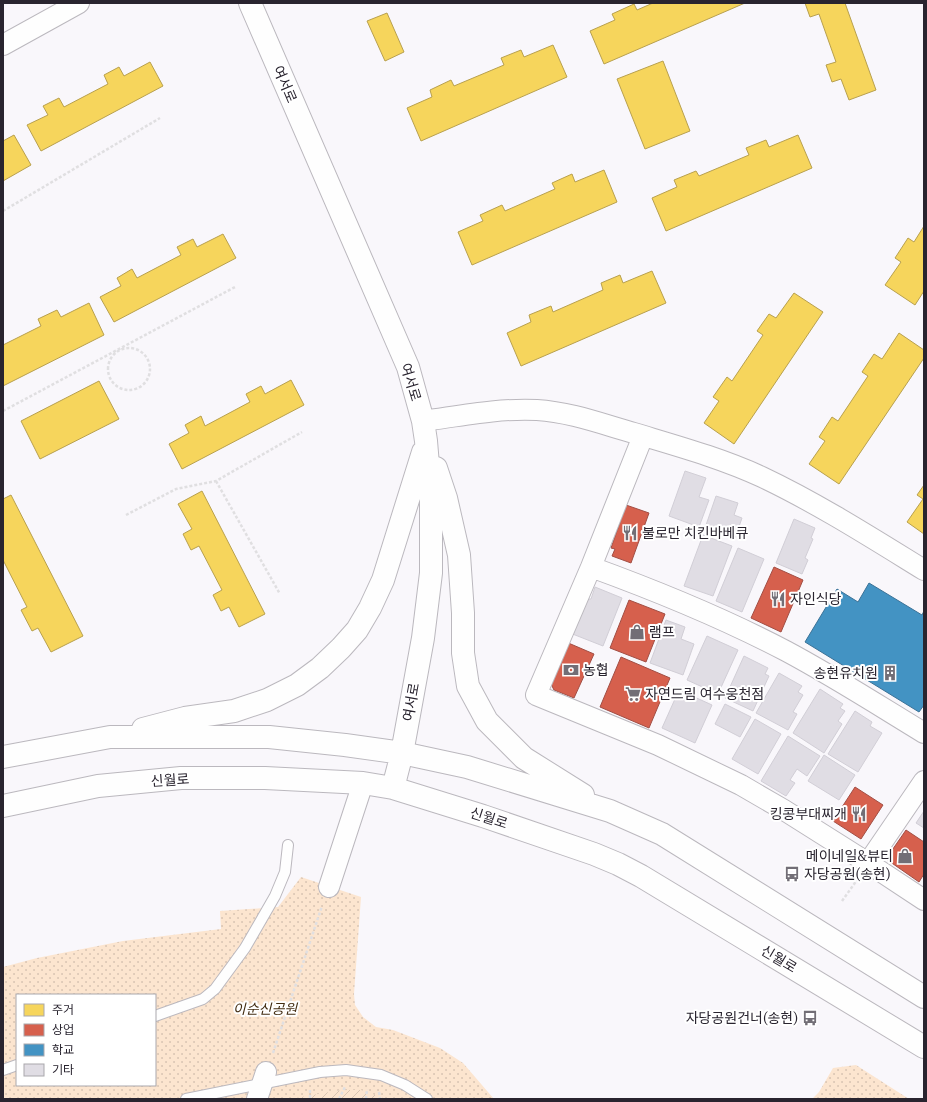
<svg xmlns="http://www.w3.org/2000/svg" width="927" height="1102" font-family="'IBM Plex Serif','Noto Sans KR',serif">
<style>
.grass{fill:url(#grass-dots);fill-rule:evenodd}
.garden{fill:url(#garden-furrows)}
.homes{fill:#f6d55c;stroke:#b8a04e}
.shops{fill:#d6604d;stroke:#a24e44}
.schools{fill:#4393c3;stroke:#3b7297}
.building{fill:#e0dde4;stroke:#d1ced6}
.lines{fill:none;stroke-linecap:round;stroke-linejoin:round}
.lane-casing{stroke:#bbb8be;stroke-width:12}
.street-casing{stroke:#bbb8be;stroke-width:22}
.secondary-casing{stroke:#bbb8be;stroke-width:24}
.path{stroke:#e0dfe1;stroke-width:2.5;stroke-dasharray:3 2;stroke-linecap:butt}
.lane{stroke:#fefefe;stroke-width:10}
.street{stroke:#fefefe;stroke-width:20}
.secondary{stroke:#fefefe;stroke-width:22}
.labels{text-anchor:middle;stroke-width:4;stroke-linejoin:round;paint-order:stroke}
.street-label{font-size:14px;fill:#29242f;stroke:#fff}
.poi-label{font-size:14px;fill:#29242f;stroke:#fff;text-anchor:start}
.park-label{font-size:14px;font-style:italic;fill:#432d12;stroke:#fff}
</style>
<defs>
<pattern id="grass-dots" width="8" height="8" patternUnits="userSpaceOnUse"><rect width="8" height="8" fill="#fce5cf"/><path d="M2 2h.1M6 6h.1" fill="none" stroke="#d8c4b2" stroke-width="1.8" stroke-linecap="round"/></pattern>
<pattern id="garden-furrows" width="10" height="10" patternUnits="userSpaceOnUse"><rect width="10" height="10" fill="#fce5cf"/><path d="M-1 1l2-2M0 10L10 0M9 11l2-2" fill="none" stroke="#d8c4b2"/></pattern>
</defs>
<rect width="100%" height="100%" fill="#f9f7fb"/>
<path class="grass" d="M 301,877 L 361,897 L 354,994 L 355,1005 L 363,1017 L 376,1027 L 393,1030 L 440,1048 L 463,1063 L 494,1099 L 3,1099 L 3,967 L 37,958 L 123,941 L 221,929 L 220,911 L 278,907 ZM 17,995 L 155,995 L 155,1085 L 17,1085 Z
M 856,1065 L 909,1099 L 812,1099 L 819,1092 L 833,1068 Z"/>
<path class="garden" d="M 348,1090 L 361,1090 L 386,1099 L 290,1099 L 335,1091 Z"/>
<path class="homes" d="M 653,3 L 745,3 L 604,64 L 590,31 L 615,20 L 612,14 L 634,4 L 637,10 Z
M 805,3 L 845,3 L 876,90 L 849,100 L 841,79 L 832,82 L 826,65 L 836,62 L 819,14 L 810,17 Z
M 387,13 L 404,52 L 385,61 L 367,21 Z
M 553,45 L 567,77 L 421,141 L 407,108 L 432,97 L 430,90 L 451,80 L 454,86 L 504,65 L 501,58 L 521,50 L 524,57 Z
M 663,61 L 690,131 L 645,149 L 617,79 Z
M 150,62 L 163,86 L 41,151 L 27,125 L 48,115 L 43,106 L 59,98 L 64,107 L 108,84 L 104,75 L 119,67 L 124,76 Z
M 14,135 L 31,165 L 3,181 L 3,141 Z
M 798,135 L 812,168 L 666,231 L 652,198 L 677,187 L 674,180 L 696,171 L 699,176 L 749,155 L 746,148 L 766,140 L 769,147 Z
M 604,170 L 617,202 L 472,265 L 458,232 L 483,221 L 480,215 L 502,205 L 505,211 L 555,189 L 552,183 L 572,174 L 575,182 Z
M 924,226 L 924,291 L 915,305 L 885,285 L 901,262 L 895,258 L 908,238 L 914,242 Z
M 223,234 L 236,258 L 114,322 L 100,297 L 121,286 L 117,278 L 132,269 L 137,278 L 181,255 L 177,247 L 193,239 L 197,247 Z
M 652,271 L 666,303 L 521,366 L 507,333 L 531,322 L 529,315 L 551,306 L 553,312 L 603,290 L 601,283 L 620,275 L 623,283 Z
M 794,293 L 823,312 L 734,444 L 704,423 L 719,401 L 713,397 L 727,377 L 732,381 L 763,335 L 757,331 L 769,314 L 776,318 Z
M 89,303 L 104,335 L 3,386 L 3,345 L 41,326 L 38,319 L 57,310 L 61,317 Z
M 899,333 L 924,350 L 924,358 L 839,484 L 809,464 L 825,441 L 819,437 L 832,417 L 838,421 L 868,376 L 862,372 L 874,354 L 882,359 Z
M 291,380 L 304,405 L 182,469 L 169,444 L 189,433 L 185,425 L 201,416 L 205,426 L 250,402 L 246,394 L 261,386 L 265,394 Z
M 99,381 L 119,419 L 40,459 L 21,421 Z
M 924,485 L 924,534 L 907,522 L 923,499 L 917,495 Z
M 202,491 L 265,614 L 239,627 L 229,607 L 221,611 L 213,595 L 222,590 L 199,546 L 191,550 L 183,534 L 192,529 L 178,504 Z
M 11,495 L 83,636 L 51,652 L 38,628 L 32,631 L 21,610 L 27,607 L 3,560 L 3,499 Z"/>
<path class="shops" d="M 626,505 L 649,513 L 631,563 L 612,556 L 615,549 L 611,548 Z
M 774,567 L 803,580 L 781,632 L 751,618 Z
M 629,600 L 665,614 L 646,662 L 610,648 Z
M 566,642 L 594,654 L 574,698 L 554,690 L 549,680 Z
M 621,657 L 670,678 L 649,728 L 600,707 Z
M 855,787 L 883,805 L 861,839 L 833,821 Z
M 906,830 L 924,842 L 924,874 L 919,882 L 886,859 Z"/>
<path class="schools" d="M 869,583 L 922,615 L 924,611 L 924,705 L 919,712 L 805,642 L 837,589 L 858,602 Z"/>
<path class="building" d="M 685,471 L 706,478 L 699,497 L 709,500 L 699,527 L 669,516 Z
M 716,496 L 738,503 L 734,515 L 742,518 L 735,538 L 705,528 Z
M 794,519 L 815,528 L 811,538 L 813,539 L 805,558 L 808,560 L 802,574 L 776,563 Z
M 703,535 L 732,546 L 713,596 L 684,586 Z
M 738,548 L 764,559 L 742,612 L 716,601 Z
M 595,587 L 622,598 L 603,646 L 570,633 L 588,599 L 591,599 Z
M 666,620 L 685,627 L 681,639 L 694,644 L 683,675 L 650,663 Z
M 707,636 L 738,650 L 718,694 L 687,680 Z
M 744,656 L 768,668 L 765,674 L 769,676 L 753,711 L 725,698 Z
M 779,673 L 802,686 L 798,692 L 803,695 L 793,712 L 797,714 L 788,730 L 756,713 Z
M 820,689 L 843,704 L 840,708 L 845,711 L 838,721 L 842,724 L 824,753 L 793,733 Z
M 679,690 L 712,705 L 695,743 L 662,728 Z
M 725,704 L 751,717 L 740,737 L 715,724 Z
M 855,711 L 872,722 L 870,726 L 882,733 L 858,772 L 828,754 Z
M 755,719 L 781,734 L 758,774 L 732,759 Z
M 788,736 L 820,756 L 807,776 L 797,769 L 790,780 L 795,783 L 786,796 L 761,781 Z
M 824,755 L 855,775 L 839,800 L 808,781 Z
M 924,811 L 924,828 L 916,823 Z"/>
<g class="lines">
<defs>
<path id="lane" d="M 155,1016 L 203,999 L 215,989 L 245,948 L 275,896 L 285,872 L 288,845
M 3,1070 L 17,1065
M 186,1099 L 320,1072 L 346,1070 L 381,1075 L 405,1085 L 427,1099"/>
<path id="street" d="M 3,45 L 79,3
M 423,421 C 460,416 499,408 537,410 C 570,412 602,424 634,433 C 677,446 721,458 762,477 C 817,503 872,538 924,570
M 643,436 L 591,567 L 536,695 L 658,745 L 741,785 L 784,810 L 868,863 L 924,900
M 591,567 C 657,591 723,618 786,651 C 833,676 878,705 924,733
M 868,863 L 924,781
M 329,887 L 363,783
M 257,1099 L 266,1072"/>
<path id="secondary" d="M 250,3 L 408,367 L 423,421 L 426,441 L 431,501 L 431,573 L 423,638 L 402,753 L 393,788
M 436,468 L 446,498 L 459,555 L 463,613 L 463,653 L 468,686 L 487,721 L 524,758 L 583,795
M 143,729 L 185,718 L 234,711 L 267,700 L 297,685 L 320,668 L 341,648 L 357,630 L 370,608 L 383,580 L 423,452
M 3,757 L 110,737 L 269,737 L 345,745 L 402,753 L 467,767 L 610,811 L 662,834 L 924,997
M 3,806 L 98,786 L 181,778 L 265,778 L 363,783 L 393,788 L 483,816 L 594,854 L 618,864 L 641,876 L 924,1047"/>
</defs>
<use href="#lane" class="lane-casing"/>
<use href="#street" class="street-casing"/>
<use href="#secondary" class="secondary-casing"/>
<path class="path" d="M 3,211 L 160,118
M108 369a21 21 0 1 1 42 0a21 21 0 1 1-42 0Z
M 3,411 L 235,287
M 216,481 L 280,594
M 126,515 L 176,489 L 216,481 L 302,432
M 842,901 L 857,880
M 273,1053 L 322,906
M 310,1090 L 310,1099
M 379,1092 L 380,1099
M 339,1099 L 345,1087
M 366,1099 L 367,1089"/>
<use href="#lane" class="lane"/>
<use href="#street" class="street"/>
<use href="#secondary" class="secondary"/>
</g>
<defs>
<symbol id="restaurant-bare" viewBox="-9 -9 18 18"><path d="M-5-6h1v4h1v-4h1v4h1v-4h1v5L-1.5 .5V6h-2V.5L-5-1ZM5-6V6H3V1.5H1.5Q1.5-4 5-6Z" fill="#726e76" stroke="#fff" stroke-width="2.5" paint-order="stroke"/></symbol>
<symbol id="shop-bare" viewBox="-9 -9 18 18"><path d="M-5-2.5h2.3a2.7 3.5 0 0 1 5.4 0H5L5.5 6h-11ZM-1.5-2.5h3a1.5 2.3 0 0 0-3 0Z" fill="#726e76" stroke="#fff" stroke-width="2.5" paint-order="stroke"/></symbol>
<symbol id="bank-bare" viewBox="-9 -9 18 18"><path d="M-6-4H6V4H-6ZM0-2.3a2.3 2.3 0 1 0 0 4.6a2.3 2.3 0 1 0 0-4.6Z" fill="#726e76" stroke="#fff" stroke-width="2.5" paint-order="stroke"/></symbol>
<symbol id="building-bare" viewBox="-9 -9 18 18"><path d="M-4-6H4V6H1V3H-1V6H-4ZM-2.5-4.3h1.7v1.8h-1.7ZM.8-4.3h1.7v1.8H.8ZM-2.5-1h1.7V.8h-1.7ZM.8-1h1.7V.8H.8Z" fill="#726e76" stroke="#fff" stroke-width="2.5" paint-order="stroke"/></symbol>
<symbol id="supermarket-bare" viewBox="-9 -9 18 18"><path d="M-6-5.5h2.5l.6 2H6L4.5 2H-2.5L-4.4-4H-6ZM-1.5 3.2a1.3 1.3 0 1 0 .1 0ZM3 3.2a1.3 1.3 0 1 0 .1 0Z" fill="#726e76" stroke="#fff" stroke-width="2.5" paint-order="stroke"/></symbol>
<symbol id="bus-bare" viewBox="-9 -9 18 18"><path d="M-5-6H5V4H4V6H2V4H-2V6H-4V4H-5ZM-3.5-4V0h7V-4ZM-3.5 1.2v1.5H-2V1.2ZM2 1.2v1.5H3.5V1.2Z" fill="#726e76" stroke="#fff" stroke-width="2.5" paint-order="stroke"/></symbol>
</defs>
<g fill-rule="evenodd">
<use href="#restaurant-bare" x="619" y="522" width="22" height="22"/>
<use href="#restaurant-bare" x="767" y="588" width="22" height="22"/>
<use href="#shop-bare" x="626" y="621" width="22" height="22"/>
<use href="#bank-bare" x="560" y="659" width="22" height="22"/>
<use href="#building-bare" x="879" y="662" width="22" height="22"/>
<use href="#supermarket-bare" x="622" y="683" width="22" height="22"/>
<use href="#restaurant-bare" x="848" y="803" width="22" height="22"/>
<use href="#shop-bare" x="894" y="845" width="22" height="22"/>
<use href="#bus-bare" x="781" y="863" width="22" height="22"/>
<use href="#bus-bare" x="799" y="1007" width="22" height="22"/>
</g>
<g class="labels">
<g class="street-label">
<text transform="translate(285 84) rotate(67)" y="5">여서로</text>
<text transform="translate(411 382) rotate(73)" y="5">여서로</text>
<text transform="translate(411 702) rotate(-80)" y="5">여서로</text>
<text transform="translate(170 780) rotate(-4)" y="5">신월로</text>
<text transform="translate(489 818) rotate(18)" y="5">신월로</text>
<text transform="translate(779 959) rotate(31)" y="5">신월로</text>
</g>
<g class="poi-label">
<text x="642" y="538">불로만 치킨바베큐</text>
<text x="790" y="604">자인식당</text>
<text x="649" y="637">램프</text>
<text x="583" y="675">농협</text>
<text x="878" y="678" text-anchor="end">송현유치원</text>
<text x="645" y="699">자연드림 여수웅천점</text>
<text x="847" y="819" text-anchor="end">킹콩부대찌개</text>
<text x="893" y="861" text-anchor="end">메이네일&amp;뷰티</text>
<text x="804" y="879">자당공원(송현)</text>
<text x="798" y="1023" text-anchor="end">자당공원건너(송현)</text>
</g>
<g class="park-label">
<text x="265" y="1014">이순신공원</text>
</g>
</g>
<rect width="927" height="1102" fill="none" stroke="#29242f" stroke-width="8"/>
<rect x="16" y="994" width="140" height="92" fill="#ffffff" stroke="#a9a7ac"/>
<rect x="24" y="1004" width="20" height="12" fill="#f6d55c" stroke="#a9a7ac"/>
<text x="52" y="1014" font-size="12" fill="#29242f">주거</text>
<rect x="24" y="1024" width="20" height="12" fill="#d6604d" stroke="#a9a7ac"/>
<text x="52" y="1034" font-size="12" fill="#29242f">상업</text>
<rect x="24" y="1044" width="20" height="12" fill="#4393c3" stroke="#a9a7ac"/>
<text x="52" y="1054" font-size="12" fill="#29242f">학교</text>
<rect x="24" y="1064" width="20" height="12" fill="#e0dde4" stroke="#a9a7ac"/>
<text x="52" y="1074" font-size="12" fill="#29242f">기타</text>
</svg>
